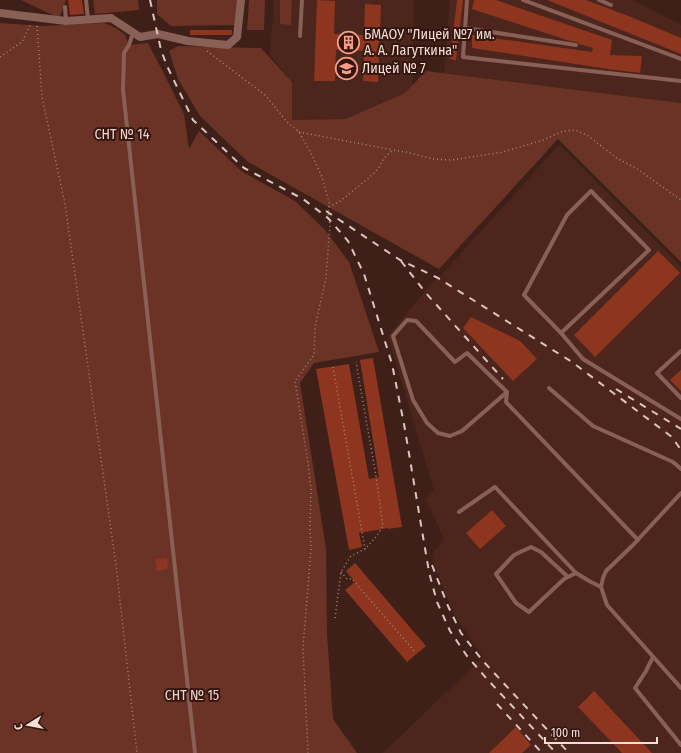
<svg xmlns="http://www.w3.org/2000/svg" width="681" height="753" font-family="'Fira Sans Condensed',sans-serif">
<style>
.built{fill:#4c261c}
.green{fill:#6a3325}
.building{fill:#8d351e}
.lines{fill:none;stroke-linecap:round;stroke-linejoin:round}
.path{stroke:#a18881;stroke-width:1.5;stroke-dasharray:1 3;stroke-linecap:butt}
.service{stroke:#896055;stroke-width:4}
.minor{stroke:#896055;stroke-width:8}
.rail{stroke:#dcc5bf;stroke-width:2;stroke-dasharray:7 7;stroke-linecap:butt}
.labels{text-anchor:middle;stroke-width:4;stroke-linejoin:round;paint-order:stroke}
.poi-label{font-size:14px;fill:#f3ded8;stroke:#34160e;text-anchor:start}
.park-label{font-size:14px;fill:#eed4cc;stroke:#34160e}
</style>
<rect width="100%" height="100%" fill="#3f2018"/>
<path class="built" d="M 274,0 L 414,0 L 412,125 L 292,120 L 292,82 L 270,55 Z
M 450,0 L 632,0 L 681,25 L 681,103 L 444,73 Z
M 559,145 L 681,267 L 681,753 L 383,753 L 483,657 L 454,614 L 431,556 L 444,539 L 426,499 L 434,490 L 388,336 L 431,284 L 443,273 Z"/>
<path class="green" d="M 21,0 L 66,0 L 59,18 Z
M 93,0 L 138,0 L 139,10 L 95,14 Z
M 157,0 L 239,0 L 237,25 L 171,26 L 157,14 Z
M 249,0 L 265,0 L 264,30 L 247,30 Z
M 280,0 L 292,0 L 291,25 L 280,24 Z
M 0,23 L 44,26 L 104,23 L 116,28 L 125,35 L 129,45 L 148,43 L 162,70 L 184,114 L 189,149 L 199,131 L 241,171 L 295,201 L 325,230 L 349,262 L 379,352 L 314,363 L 300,383 L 326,549 L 327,634 L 333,719 L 357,753 L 0,753 Z
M 178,46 L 261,48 L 292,82 L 292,120 L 346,119 L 405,93 L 426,71 L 681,103 L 681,262 L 558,139 L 439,269 L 248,162 L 200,116 L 178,79 L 169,51 Z"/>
<path class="building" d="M 68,0 L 82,0 L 84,14 L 70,15 Z
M 317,0 L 335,1 L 334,34 L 364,35 L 365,4 L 381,5 L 378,82 L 363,81 L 364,51 L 336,50 L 335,81 L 314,81 Z
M 457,0 L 463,0 L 456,60 L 450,59 Z
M 474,0 L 496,0 L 612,40 L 610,55 L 642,56 L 640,73 L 608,69 L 472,48 L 472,35 L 592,52 L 593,48 L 579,44 L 577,42 L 570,41 L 472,9 Z
M 547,0 L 586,0 L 631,17 L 681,38 L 681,54 Z
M 190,30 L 232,30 L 232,34 L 231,35 L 190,35 Z
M 658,251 L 680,273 L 595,357 L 574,335 Z
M 471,317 L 520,341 L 537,359 L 513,381 L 463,328 Z
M 373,358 L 402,527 L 388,529 L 388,528 L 359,533 L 362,547 L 349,550 L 316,369 L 349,364 L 369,479 L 379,477 L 360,360 Z
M 681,370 L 681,391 L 670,380 Z
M 492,510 L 506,526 L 480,549 L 466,533 Z
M 167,558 L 168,569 L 157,571 L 155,559 Z
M 355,563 L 426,646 L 407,662 L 345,590 L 355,582 L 346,571 Z
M 594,691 L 652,753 L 622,753 L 578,707 Z
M 516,727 L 531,745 L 522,753 L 489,753 Z"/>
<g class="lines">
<path class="path" d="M 37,26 L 42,97 L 65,204 L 116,565 L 137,753
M 207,51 L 265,95 L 287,122 L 299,132 L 312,155 L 322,177 L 329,202 L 328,218 L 330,224 L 326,278 L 315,327 L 314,355 L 295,381 L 308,463 L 311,489 L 310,529 L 311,549 L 303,647 L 308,753
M 0,57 L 22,42 L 30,25
M 299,132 L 393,150
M 329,207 L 339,202 L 370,177 L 378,169 L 384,158 L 393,150 L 406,152 L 433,159 L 452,160 L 503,152 L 543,140 L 563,131 L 575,130 L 587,135 L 618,159 L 636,168 L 681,200
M 333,367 L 365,549
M 341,572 L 347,579 L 352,579 L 416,653
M 335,618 L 341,572 L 351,556 L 365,549 L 376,537 L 383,526 L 376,476 L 356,362"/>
<path class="service" d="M 86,0 L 88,19
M 467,0 L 463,57 L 681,81
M 523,0 L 681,59
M 599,0 L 611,5
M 65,7 L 66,21
M 465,28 L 576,45
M 133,33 L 129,45 L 124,53 L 123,90 L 195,753
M 300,36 L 302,0
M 561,333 L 649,250 L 591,191 L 567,215 L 524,295 L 561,333 L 583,359 L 681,419
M 681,351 L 657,373 L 681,398
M 549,388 L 593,426 L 673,462 L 681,469
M 507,392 L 462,431 L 450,436 L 438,433 L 427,423 L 413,400 L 393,336 L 407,320 L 416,321 L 455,362 L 467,353 L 507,392 L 506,402 L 638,540
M 681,493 L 633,545 L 606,571 L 603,578 L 601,587 L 607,605 L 681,688
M 459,512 L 495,487 L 576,573 L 591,582 L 601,587
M 568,577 L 541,552 L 531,547 L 514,555 L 496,574 L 516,603 L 529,612 L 564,579 L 576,573
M 653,657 L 646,671 L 635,688 L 681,745"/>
<path class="minor" d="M 0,13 L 66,21 L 111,18 L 140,37 L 158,34 L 188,41 L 228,45 L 237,37 L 241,0"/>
<path class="rail" d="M 150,0 L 161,50 L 167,66 L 193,120 L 244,168 L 303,199 L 328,218 L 348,241 L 364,274 L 392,364 L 404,424 L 429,572 L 437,602 L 450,631 L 467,656 L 487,679 L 556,753
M 326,211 L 400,260 L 438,278 L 572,362 L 672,437 L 681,450
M 401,261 L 425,292 L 503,379
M 616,389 L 681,429
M 432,565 L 448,606 L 461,633 L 482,660 L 569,753
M 497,704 L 542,753"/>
</g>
<defs>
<symbol id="building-ring" viewBox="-11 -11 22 22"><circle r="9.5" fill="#34160e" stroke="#f49e88" stroke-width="1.5"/><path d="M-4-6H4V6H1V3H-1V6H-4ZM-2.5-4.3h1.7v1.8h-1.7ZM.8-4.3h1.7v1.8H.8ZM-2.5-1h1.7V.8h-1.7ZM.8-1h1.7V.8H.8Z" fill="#f49e88"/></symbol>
<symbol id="school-ring" viewBox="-11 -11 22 22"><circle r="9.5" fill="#34160e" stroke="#f49e88" stroke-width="1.5"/><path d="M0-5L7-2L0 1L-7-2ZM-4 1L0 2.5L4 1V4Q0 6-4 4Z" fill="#f49e88"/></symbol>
</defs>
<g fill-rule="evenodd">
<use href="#building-ring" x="336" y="30" width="25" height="25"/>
<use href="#school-ring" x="334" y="56" width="25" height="25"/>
</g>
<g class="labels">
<g class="poi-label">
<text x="364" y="39">БМАОУ "Лицей №7 им.<tspan x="364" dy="16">А. А. Лагуткина"</tspan></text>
<text x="362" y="73">Лицей № 7</text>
</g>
<g class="park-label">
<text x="122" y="139">СНТ № 14</text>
<text x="192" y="700">СНТ № 15</text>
</g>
</g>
<g transform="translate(28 725) rotate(259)" stroke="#34160e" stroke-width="3" paint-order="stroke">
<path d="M0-3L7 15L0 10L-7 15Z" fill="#f3ded8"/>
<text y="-6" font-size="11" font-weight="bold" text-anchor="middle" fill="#f3ded8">С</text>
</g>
<path d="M545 737v6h112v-6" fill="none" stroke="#f3ded8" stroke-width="2"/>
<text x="551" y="737" font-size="12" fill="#f3ded8" stroke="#34160e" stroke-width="3" paint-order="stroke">100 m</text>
</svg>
